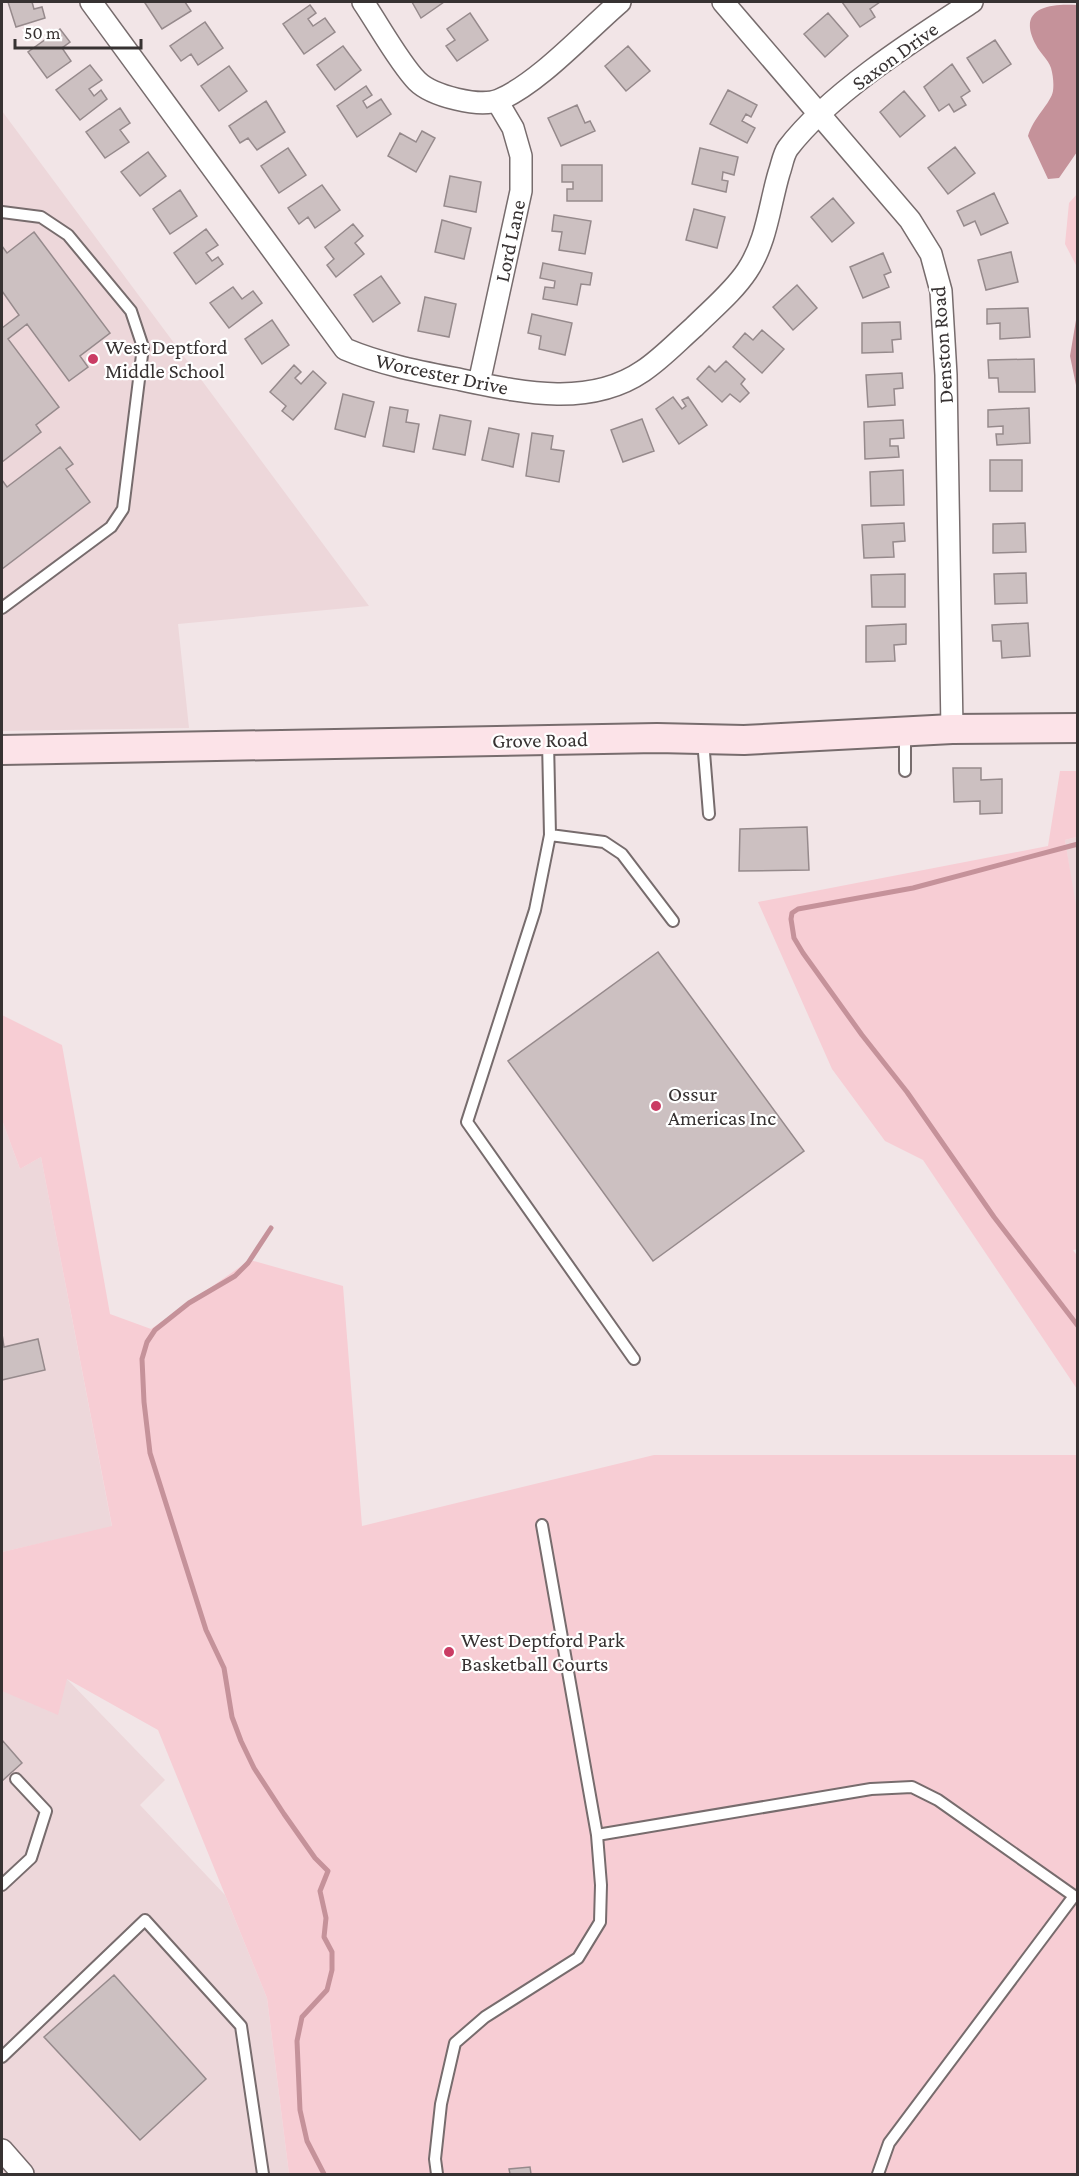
<svg xmlns="http://www.w3.org/2000/svg" width="1079" height="2176" font-family="'Crimson Pro',serif">
<style>
.built{fill:#edd7da}
.green{fill:#f7cdd4}
.water{fill:#c5929a}
.lines{fill:none;stroke-linecap:round;stroke-linejoin:round}
.stream{stroke:#c5929a;stroke-width:5}
.building{fill:#ccc0c1;stroke:#968a8c;stroke-width:1.5}
.service-casing{stroke:#776c6d;stroke-width:14}
.minor-casing{stroke:#776c6d;stroke-width:24}
.secondary-casing{stroke:#776c6d;stroke-width:32}
.service{stroke:#fff;stroke-width:10}
.minor{stroke:#fff;stroke-width:21}
.secondary{stroke:#fce3e8;stroke-width:28}
.poi-dot{fill:#ca3c64;stroke:#fff;stroke-width:2}
.labels{text-anchor:middle;stroke-width:4.5;stroke-linejoin:round;paint-order:stroke}
.street-label{font-size:21px;fill:#373232;stroke:#fff}
.poi-label{font-size:21px;fill:#373232;stroke:#fff;text-anchor:start}
</style>
<rect width="100%" height="100%" fill="#f2e5e7"/>
<path class="built" d="M 2,111 L 369,606 L 178,624 L 189,728 L 2,731 Z
M 1077,837 L 1077,917 L 1065,840 Z
M 2,1120 L 20,1169 L 41,1157 L 112,1527 L 2,1552 Z
M 67,1679 L 165,1780 L 140,1805 L 225,1895 L 267,1998 L 289,2174 L 2,2174 L 2,1691 Z"/>
<path class="green" d="M 1077,194 L 1077,267 L 1065,244 L 1069,203 Z
M 1060,771 L 1078,771 L 1077,837 L 1065,840 L 1078,917 L 1078,1249 L 1073,1250 L 1078,1257 L 1077,1389 L 923,1160 L 885,1141 L 832,1069 L 758,902 L 1048,846 Z
M 2,1015 L 62,1045 L 110,1314 L 151,1329 L 250,1260 L 343,1286 L 362,1526 L 654,1455 L 1077,1455 L 1077,2174 L 289,2174 L 267,1998 L 158,1730 L 67,1679 L 58,1715 L 2,1691 L 2,1552 L 112,1526 L 41,1157 L 20,1169 L 2,1120 Z"/>
<path class="water" d="M 1077,5 L 1077,152 L 1059,178 L 1048,179 L 1028,136 C 1033,118 1051,103 1053,91 C 1054,84 1053,75 1051,68 C 1048,59 1040,53 1036,45 C 1016,8 1049,3 1077,5 Z
M 1077,314 L 1077,390 L 1070,356 Z"/>
<g class="lines">
<path class="stream" d="M 1078,844 L 913,888 L 798,909 L 792,913 L 791,919 L 794,938 L 803,953 L 862,1035 L 907,1092 L 994,1217 L 1078,1326
M 271,1228 L 248,1263 L 235,1276 L 189,1303 L 155,1330 L 147,1342 L 142,1359 L 144,1402 L 150,1453 L 206,1630 L 224,1668 L 232,1717 L 241,1741 L 254,1768 L 284,1814 L 315,1858 L 328,1871 L 320,1891 L 326,1918 L 324,1937 L 332,1952 L 332,1970 L 327,1990 L 302,2017 L 297,2041 L 300,2110 L 307,2141 L 324,2174"/>
</g>
<path class="building" d="M 8,2 L 32,2 L 34,9 L 42,7 L 45,18 L 16,27 Z
M 147,2 L 185,2 L 191,11 L 162,29 L 145,3 Z
M 412,2 L 444,2 L 421,18 Z
M 842,2 L 880,2 L 870,9 L 875,17 L 860,27 Z
M 310,5 L 316,13 L 308,19 L 313,26 L 325,18 L 335,32 L 304,54 L 283,24 Z
M 470,13 L 488,40 L 457,61 L 446,46 L 455,40 L 447,29 Z
M 828,13 L 848,36 L 825,57 L 804,34 Z
M 205,22 L 223,48 L 198,65 L 191,54 L 181,61 L 170,46 Z
M 60,29 L 70,42 L 62,48 L 71,61 L 47,78 L 28,52 Z
M 995,40 L 1011,64 L 983,83 L 967,58 Z
M 343,46 L 361,70 L 335,90 L 317,65 Z
M 628,46 L 650,71 L 626,91 L 605,66 Z
M 952,64 L 970,91 L 961,97 L 966,105 L 954,112 L 949,104 L 939,111 L 924,87 Z
M 90,65 L 102,80 L 89,89 L 94,96 L 101,90 L 107,99 L 80,120 L 56,90 Z
M 229,66 L 247,91 L 219,111 L 201,86 Z
M 366,86 L 372,95 L 363,101 L 367,108 L 381,99 L 391,114 L 357,137 L 337,106 Z
M 728,90 L 757,105 L 751,117 L 746,114 L 742,121 L 755,128 L 747,143 L 710,124 Z
M 904,91 L 925,116 L 900,137 L 880,112 Z
M 266,101 L 285,132 L 257,150 L 248,138 L 240,143 L 229,126 Z
M 577,105 L 585,123 L 590,121 L 595,131 L 561,146 L 548,118 Z
M 120,108 L 130,123 L 120,130 L 129,142 L 105,158 L 86,132 Z
M 422,131 L 435,138 L 416,172 L 388,156 L 400,133 L 416,142 Z
M 955,147 L 975,173 L 948,194 L 928,168 Z
M 288,148 L 306,175 L 279,193 L 261,166 Z
M 700,148 L 738,157 L 734,175 L 723,172 L 722,180 L 728,181 L 726,192 L 692,184 Z
M 148,152 L 166,176 L 140,196 L 121,172 Z
M 562,165 L 602,165 L 602,201 L 567,201 L 567,189 L 573,189 L 573,182 L 562,182 Z
M 450,176 L 481,182 L 476,212 L 444,206 Z
M 322,185 L 340,210 L 315,228 L 308,217 L 299,224 L 288,208 Z
M 180,190 L 197,216 L 170,234 L 153,209 Z
M 994,193 L 1008,223 L 981,235 L 975,221 L 964,226 L 957,211 Z
M 833,198 L 854,223 L 832,242 L 811,217 Z
M 694,209 L 725,217 L 717,248 L 686,240 Z
M 554,215 L 591,221 L 585,254 L 559,250 L 562,232 L 552,231 Z
M 442,220 L 471,228 L 464,259 L 435,252 Z
M 353,224 L 363,236 L 355,243 L 364,254 L 336,277 L 327,265 L 334,259 L 325,247 Z
M 206,229 L 218,245 L 206,253 L 212,261 L 218,257 L 223,264 L 196,284 L 174,253 Z
M 34,232 L 110,333 L 80,356 L 88,367 L 69,381 L 27,324 L 8,339 L 59,407 L 36,425 L 41,432 L 2,462 L 2,328 L 19,315 L 2,291 L 2,246 L 7,253 Z
M 1011,252 L 1018,282 L 986,290 L 978,260 Z
M 883,253 L 891,272 L 884,275 L 889,287 L 863,298 L 850,267 Z
M 543,263 L 592,273 L 590,285 L 581,284 L 577,305 L 543,299 L 545,287 L 554,288 L 555,281 L 540,278 Z
M 381,276 L 400,303 L 373,322 L 354,295 Z
M 797,285 L 817,308 L 793,330 L 773,307 Z
M 233,287 L 242,299 L 253,291 L 262,303 L 229,328 L 210,303 Z
M 425,297 L 456,304 L 449,337 L 418,331 Z
M 1028,308 L 1030,337 L 1000,339 L 1000,323 L 987,324 L 987,309 Z
M 532,314 L 572,323 L 565,355 L 539,349 L 541,336 L 528,333 Z
M 272,320 L 289,345 L 262,364 L 245,339 Z
M 900,322 L 901,339 L 892,340 L 893,352 L 862,353 L 862,323 Z
M 762,330 L 784,349 L 762,373 L 733,347 L 745,333 L 753,340 Z
M 1034,359 L 1035,392 L 999,392 L 998,378 L 989,378 L 988,360 Z
M 726,361 L 745,379 L 741,384 L 749,393 L 740,402 L 730,394 L 722,402 L 697,379 L 709,366 L 715,372 Z
M 294,365 L 301,372 L 295,378 L 301,384 L 313,371 L 326,383 L 293,420 L 282,411 L 286,406 L 270,392 Z
M 902,373 L 903,388 L 894,389 L 895,405 L 868,407 L 866,375 Z
M 343,394 L 374,402 L 365,437 L 335,429 Z
M 673,397 L 682,409 L 686,406 L 682,400 L 688,397 L 707,425 L 679,444 L 656,409 Z
M 390,407 L 408,410 L 406,422 L 419,424 L 414,452 L 383,446 Z
M 1029,408 L 1030,443 L 997,445 L 996,434 L 1003,434 L 1003,426 L 988,427 L 988,410 Z
M 440,415 L 471,421 L 465,455 L 433,449 Z
M 642,419 L 654,451 L 623,462 L 611,430 Z
M 903,420 L 904,438 L 890,439 L 890,446 L 898,446 L 899,457 L 865,459 L 864,422 Z
M 489,428 L 519,434 L 513,467 L 482,460 Z
M 532,433 L 553,436 L 551,449 L 564,451 L 559,482 L 526,476 Z
M 60,447 L 73,464 L 66,469 L 90,502 L 2,569 L 2,480 L 7,487 Z
M 990,460 L 1022,460 L 1022,491 L 990,491 Z
M 903,470 L 904,505 L 871,506 L 870,472 Z
M 904,523 L 905,541 L 893,542 L 894,557 L 864,558 L 862,525 Z
M 1025,523 L 1026,552 L 993,553 L 993,524 Z
M 1026,573 L 1027,603 L 995,604 L 994,574 Z
M 905,574 L 905,607 L 872,607 L 871,575 Z
M 1028,623 L 1030,656 L 1002,658 L 1001,641 L 993,641 L 992,625 Z
M 906,624 L 906,644 L 894,645 L 895,661 L 866,662 L 866,626 Z
M 953,768 L 981,768 L 981,780 L 1002,779 L 1002,813 L 980,814 L 980,801 L 954,802 Z
M 807,827 L 809,870 L 739,871 L 740,829 Z
M 658,952 L 804,1151 L 653,1261 L 508,1061 Z
M 2,1334 L 4,1347 L 38,1339 L 45,1370 L 2,1380 Z
M 2,1740 L 22,1763 L 2,1781 Z
M 114,1975 L 206,2079 L 140,2140 L 44,2037 Z
M 530,2167 L 531,2174 L 510,2174 L 509,2169 Z"/>
<g class="lines">
<defs>
<path id="service" d="M 2,212 L 41,217 L 68,235 L 131,311 L 143,347 L 123,509 L 111,527 L 2,608
M 703,740 L 709,814
M 548,741 L 550,835 L 535,910 L 467,1122 L 634,1359
M 905,771 L 905,734
M 550,835 L 604,842 L 622,854 L 673,921
M 542,1525 L 597,1835
M 2,1885 L 31,1858 L 46,1811 L 16,1779
M 2,2057 L 145,1920 L 241,2026 L 263,2174
M 437,2174 L 435,2159 L 441,2104 L 455,2043 L 485,2017 L 578,1958 L 600,1922 L 601,1885 L 597,1835 L 871,1789 L 912,1787 L 938,1800 L 1074,1896 L 889,2143 L 878,2174"/>
<path id="minor" d="M 91,2 L 345,349 C 383,365 422,372 462,380 C 520,392 589,408 643,371 C 661,359 677,342 694,327 C 712,309 733,292 747,271 C 767,241 769,207 779,173 C 782,165 783,155 788,148 C 829,94 915,39 972,2
M 363,2 C 378,24 400,64 417,81 C 432,96 480,108 499,100 C 539,83 586,31 620,2
M 723,2 L 910,220 L 931,254 L 941,291 L 946,375 L 952,729
M 479,383 L 521,191 L 521,156 L 513,128 L 497,101
M 2,2150 L 23,2174"/>
<path id="secondary" d="M 2,750 L 657,738 L 744,740 L 952,729 L 1078,728"/>
</defs>
<use href="#service" class="service-casing"/>
<use href="#minor" class="minor-casing"/>
<use href="#secondary" class="secondary-casing"/>
<use href="#service" class="service"/>
<use href="#minor" class="minor"/>
<use href="#secondary" class="secondary"/>
</g>
<g class="poi-dot">
<circle cx="93" cy="359" r="6"/>
<circle cx="656" cy="1106" r="6"/>
<circle cx="449" cy="1652" r="6"/>
</g>
<g class="labels">
<g class="street-label">
<text transform="translate(895 56) rotate(-36)" y="7">Saxon Drive</text>
<text transform="translate(510 241) rotate(-78)" y="7">Lord Lane</text>
<text transform="translate(942 345) rotate(-94)" y="7">Denston Road</text>
<text transform="translate(442 374) rotate(12)" y="7">Worcester Drive</text>
<text transform="translate(540 740) rotate(-1)" y="7">Grove Road</text>
</g>
<g class="poi-label">
<text x="105" y="354">West Deptford<tspan x="105" dy="24">Middle School</tspan></text>
<text x="668" y="1101">Ossur<tspan x="668" dy="24">Americas Inc</tspan></text>
<text x="461" y="1647">West Deptford Park<tspan x="461" dy="24">Basketball Courts</tspan></text>
</g>
</g>
<rect width="1079" height="2176" fill="none" stroke="#373232" stroke-width="6"/>
<path d="M15 39v9h126v-9" fill="none" stroke="#373232" stroke-width="3"/>
<text x="24" y="39" font-size="18" fill="#373232" stroke="#ffffff" stroke-width="4.5" paint-order="stroke">50 m</text>
</svg>
